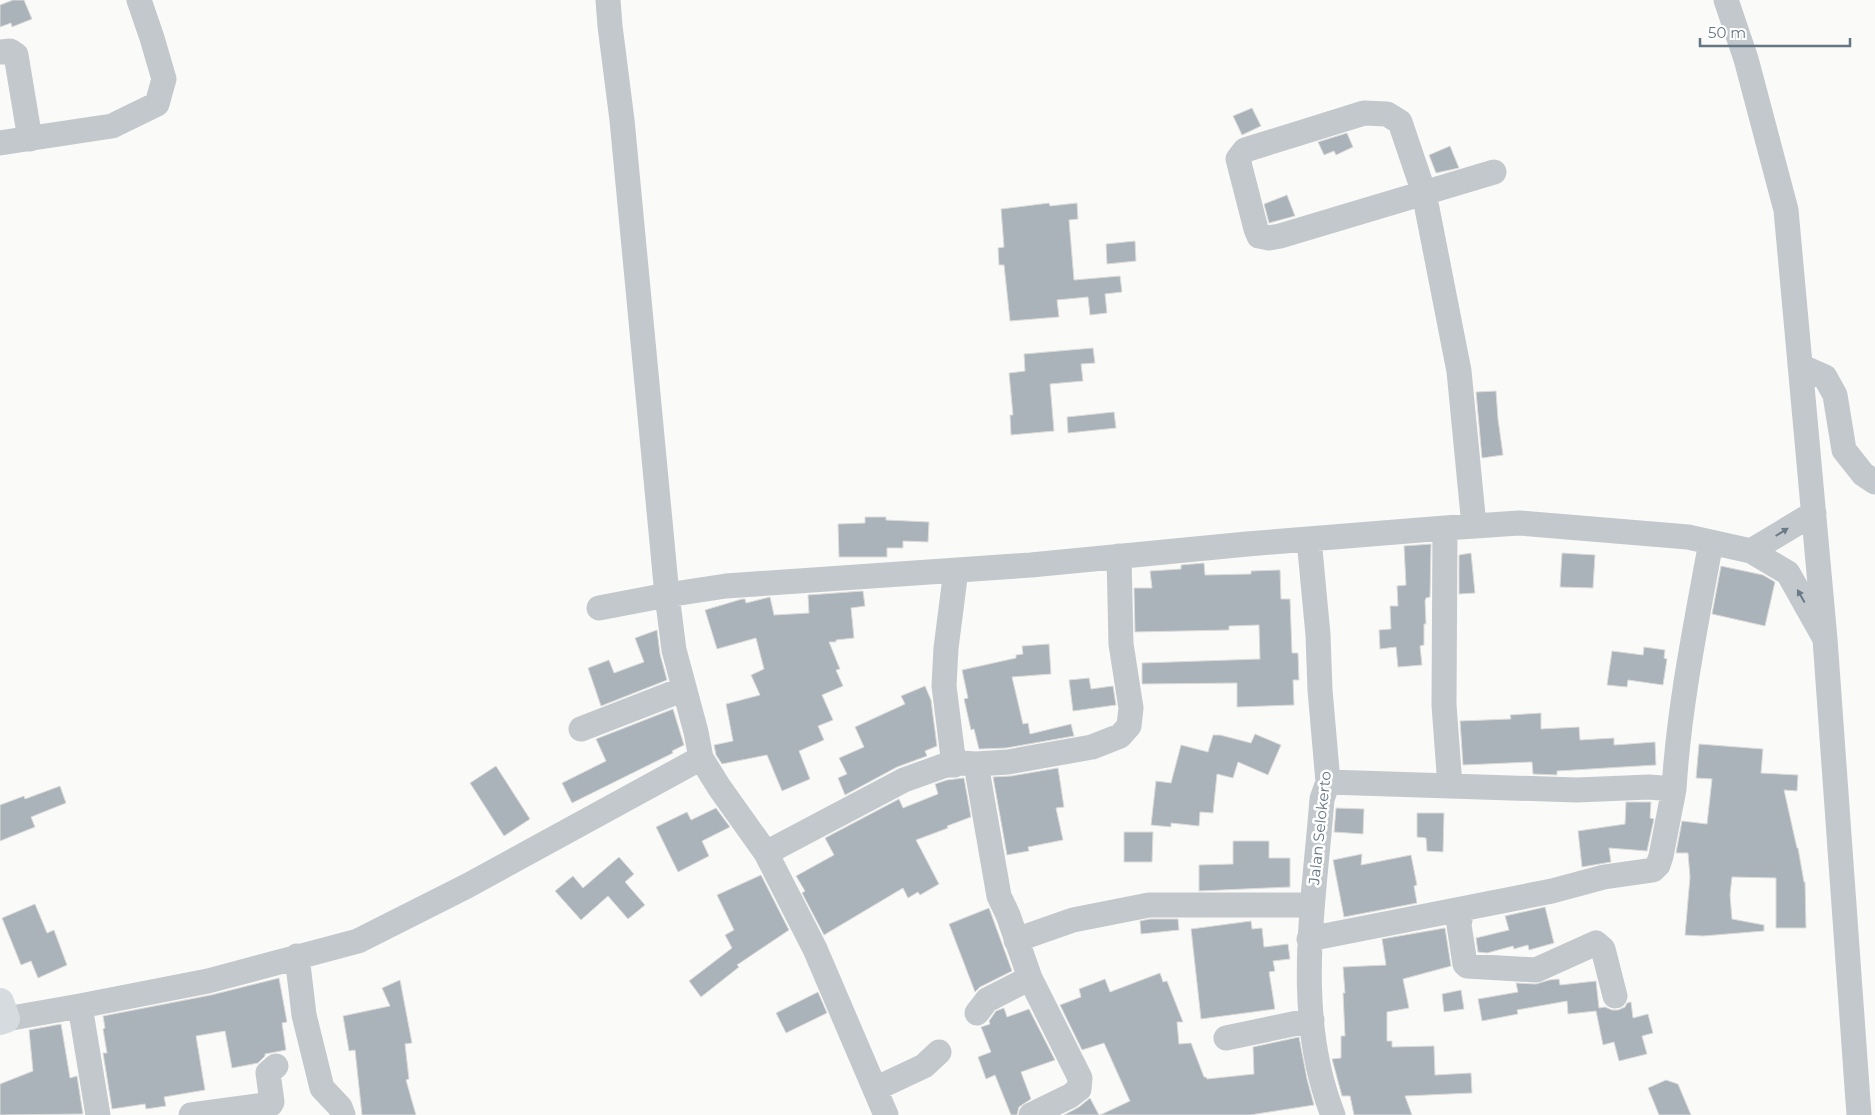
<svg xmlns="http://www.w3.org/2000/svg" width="1875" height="1115" font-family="Montserrat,sans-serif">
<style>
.building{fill:#aab3b9;stroke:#dcdcda}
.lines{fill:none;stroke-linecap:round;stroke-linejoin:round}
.minor{stroke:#c3c8cc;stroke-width:25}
.major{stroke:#d6dbdf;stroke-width:28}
.oneway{fill:#6a7a87}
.labels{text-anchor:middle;stroke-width:5;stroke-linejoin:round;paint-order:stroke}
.street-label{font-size:15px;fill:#657683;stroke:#fff}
</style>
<rect width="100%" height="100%" fill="#fafaf8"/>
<path class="building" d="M 13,0 L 24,0 L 32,19 L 12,27 L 11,23 L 0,27 L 0,5 Z
M 1252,108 L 1261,126 L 1242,135 L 1233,116 Z
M 1347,133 L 1353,147 L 1336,155 L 1334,151 L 1324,155 L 1318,142 Z
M 1450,146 L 1459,168 L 1436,173 L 1429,155 Z
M 1287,195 L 1295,216 L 1269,223 L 1264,204 Z
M 1049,203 L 1050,206 L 1077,203 L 1078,219 L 1069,220 L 1074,280 L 1120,276 L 1122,292 L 1105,294 L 1107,313 L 1090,315 L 1088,297 L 1057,300 L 1059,317 L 1010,321 L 1004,265 L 999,265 L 998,248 L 1004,247 L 1001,209 Z
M 1135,241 L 1136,261 L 1107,264 L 1106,244 Z
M 1093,348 L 1095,363 L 1081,364 L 1083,381 L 1050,384 L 1054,431 L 1011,435 L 1010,415 L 1013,415 L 1009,373 L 1025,371 L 1024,354 Z
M 1496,391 L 1498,419 L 1503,455 L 1482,458 L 1476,392 Z
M 1114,412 L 1116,428 L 1068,433 L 1067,417 Z
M 865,517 L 886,517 L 886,520 L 929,522 L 928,542 L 903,541 L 903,548 L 887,548 L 887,557 L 839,557 L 838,524 L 865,523 Z
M 1431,544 L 1430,597 L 1426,598 L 1425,601 L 1426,624 L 1424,624 L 1424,645 L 1420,646 L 1422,665 L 1398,667 L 1396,647 L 1380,649 L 1379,630 L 1391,629 L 1390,606 L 1398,606 L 1397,586 L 1406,585 L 1404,546 Z
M 1471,553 L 1475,593 L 1459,594 L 1459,555 Z
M 1562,553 L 1595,555 L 1593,588 L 1560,587 Z
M 1204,563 L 1205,575 L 1251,574 L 1251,571 L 1280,570 L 1281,599 L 1290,599 L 1292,653 L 1298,653 L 1299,680 L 1293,680 L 1294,705 L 1237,707 L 1237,683 L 1142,684 L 1142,663 L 1260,659 L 1259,625 L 1229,626 L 1229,630 L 1135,632 L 1134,588 L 1152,588 L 1150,571 L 1181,569 L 1181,565 Z
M 1721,566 L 1763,575 L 1775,582 L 1765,626 L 1712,614 Z
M 863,591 L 865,606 L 851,608 L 854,638 L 836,640 L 836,642 L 829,642 L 840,669 L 836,670 L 843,686 L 822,695 L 833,720 L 818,726 L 824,740 L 799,751 L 810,779 L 782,791 L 767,755 L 722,764 L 716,755 L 714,745 L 733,741 L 726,704 L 760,695 L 751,675 L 764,669 L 756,638 L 717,649 L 705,610 L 742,599 L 745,599 L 746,603 L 770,597 L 774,615 L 809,613 L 808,595 Z
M 657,630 L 660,654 L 667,680 L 601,706 L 588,668 L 609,660 L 614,673 L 644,662 L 635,638 Z
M 1049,644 L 1051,674 L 1012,677 L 1023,724 L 1028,723 L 1030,734 L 1071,724 L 1074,736 L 1006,748 L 979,749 L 974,729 L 971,730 L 964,699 L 968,698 L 962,670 L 1016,658 L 1016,655 L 1023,654 L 1022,646 Z
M 1644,647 L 1665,650 L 1664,658 L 1667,659 L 1663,685 L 1628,680 L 1627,687 L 1607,685 L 1612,651 L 1643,655 Z
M 1089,678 L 1091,689 L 1113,686 L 1116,705 L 1073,711 L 1069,680 Z
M 925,686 L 931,700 L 937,746 L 925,751 L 927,756 L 897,767 L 845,795 L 838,778 L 847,774 L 839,758 L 864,747 L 855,727 L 905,704 L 901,696 Z
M 673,709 L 684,745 L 672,751 L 673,753 L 572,803 L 562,783 L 606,761 L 596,739 Z
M 1541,713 L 1541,729 L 1579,727 L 1580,740 L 1614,738 L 1614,745 L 1655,742 L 1656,765 L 1557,771 L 1557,775 L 1533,774 L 1532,762 L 1463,765 L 1460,721 L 1511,719 L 1510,715 Z
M 1255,734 L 1281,745 L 1268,775 L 1238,762 L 1233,778 L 1217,774 L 1213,813 L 1200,812 L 1199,826 L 1171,823 L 1171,827 L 1151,825 L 1156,781 L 1171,783 L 1181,745 L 1208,752 L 1213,735 L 1220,735 L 1251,743 Z
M 1699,744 L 1763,749 L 1761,773 L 1798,775 L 1797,791 L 1784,790 L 1797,848 L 1798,848 L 1804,882 L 1805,882 L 1806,928 L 1776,928 L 1776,878 L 1732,877 L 1730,895 L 1732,919 L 1764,925 L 1764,931 L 1703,936 L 1685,935 L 1690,877 L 1688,853 L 1676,853 L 1682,821 L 1707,824 L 1712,779 L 1696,778 Z
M 496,766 L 530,819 L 504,836 L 470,783 Z
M 1058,768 L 1064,807 L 1056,808 L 1063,840 L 1028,847 L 1029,851 L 1007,855 L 993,777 L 1011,776 Z
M 964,778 L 971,817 L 947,826 L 948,828 L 916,840 L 939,884 L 920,895 L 918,892 L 908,898 L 903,888 L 824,935 L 802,893 L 805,891 L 796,876 L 834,855 L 825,838 L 899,799 L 903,808 L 938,794 L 935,784 L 947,780 Z
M 60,786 L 66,803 L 31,817 L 35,827 L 0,841 L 0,805 L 24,796 L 25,799 Z
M 1626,802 L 1651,802 L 1650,818 L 1654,819 L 1647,851 L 1609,848 L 1611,862 L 1582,867 L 1578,831 L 1625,824 Z
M 716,808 L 730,827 L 702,841 L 709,856 L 678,872 L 656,827 L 687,812 L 691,820 Z
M 1336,808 L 1364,809 L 1363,834 L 1334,832 Z
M 1417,813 L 1444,813 L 1443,852 L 1427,851 L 1426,838 L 1417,837 Z
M 1124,832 L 1153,832 L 1152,862 L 1124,862 Z
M 1233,841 L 1269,841 L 1269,858 L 1290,858 L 1290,887 L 1199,891 L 1199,865 L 1233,864 Z
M 1362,854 L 1361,865 L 1411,855 L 1417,885 L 1414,886 L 1417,903 L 1344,917 L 1333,860 Z
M 619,857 L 634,874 L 625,882 L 645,905 L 628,919 L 608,896 L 581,920 L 555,891 L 573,876 L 583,888 Z
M 761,875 L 789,930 L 737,965 L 739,967 L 701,997 L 689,981 L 732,948 L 725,935 L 734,930 L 717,895 Z
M 35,904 L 47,933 L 54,930 L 67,965 L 38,978 L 31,961 L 21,965 L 2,918 Z
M 1545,907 L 1554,943 L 1529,950 L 1528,945 L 1514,949 L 1513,946 L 1487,953 L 1478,952 L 1476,938 L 1509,930 L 1505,916 Z
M 989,908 L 1012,971 L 980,987 L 975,992 L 949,924 Z
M 1150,919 L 1178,919 L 1179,930 L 1141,934 L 1140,921 Z
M 1251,921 L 1252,929 L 1262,928 L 1264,947 L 1288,944 L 1290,959 L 1273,961 L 1275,971 L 1269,972 L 1275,1009 L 1201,1019 L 1191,929 Z
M 1445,928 L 1451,966 L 1403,979 L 1409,1008 L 1387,1012 L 1387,1041 L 1392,1041 L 1392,1047 L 1434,1046 L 1435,1075 L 1471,1073 L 1472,1093 L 1405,1096 L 1412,1115 L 1354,1115 L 1350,1096 L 1342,1096 L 1332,1059 L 1341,1058 L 1341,1036 L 1345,1036 L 1343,993 L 1345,993 L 1343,967 L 1386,965 L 1382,939 Z
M 1160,973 L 1163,982 L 1167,981 L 1183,1022 L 1177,1022 L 1179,1044 L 1191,1043 L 1204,1077 L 1206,1077 L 1207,1079 L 1254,1074 L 1253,1047 L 1299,1037 L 1307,1079 L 1314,1105 L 1250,1115 L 1100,1115 L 1130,1101 L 1104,1043 L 1082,1050 L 1060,1005 L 1081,997 L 1079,989 L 1105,979 L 1110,992 Z
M 279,978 L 287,1022 L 282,1023 L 286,1050 L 265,1054 L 265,1056 L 258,1063 L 232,1068 L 225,1031 L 196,1036 L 205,1090 L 164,1097 L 166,1106 L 146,1109 L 145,1104 L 112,1109 L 103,1053 L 107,1053 L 103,1029 L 105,1028 L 103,1016 L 211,995 Z
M 1559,979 L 1560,985 L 1596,981 L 1599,1008 L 1605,1007 L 1612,1010 L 1618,1010 L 1625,1007 L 1627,1003 L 1631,1002 L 1633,1018 L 1648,1014 L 1653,1033 L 1642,1036 L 1647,1054 L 1619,1061 L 1614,1042 L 1603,1045 L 1596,1011 L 1568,1014 L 1567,1001 L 1517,1010 L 1518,1014 L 1482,1021 L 1478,999 L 1518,992 L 1516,983 L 1536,984 L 1549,980 Z
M 400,980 L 412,1043 L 405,1044 L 409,1079 L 406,1080 L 416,1115 L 362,1115 L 355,1050 L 349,1051 L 343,1016 L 390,1006 L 382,988 Z
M 1461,990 L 1464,1009 L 1444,1012 L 1442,994 Z
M 818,992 L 827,1013 L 786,1033 L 776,1013 Z
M 1004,1008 L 1007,1017 L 1029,1009 L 1055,1060 L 1021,1072 L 1031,1099 L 1019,1107 L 1017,1115 L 1011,1115 L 995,1075 L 986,1079 L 978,1057 L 991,1052 L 981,1027 L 990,1024 L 989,1021 L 996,1011 Z
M 61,1024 L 70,1078 L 77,1076 L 83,1114 L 0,1115 L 0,1084 L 33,1071 L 29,1030 Z
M 1666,1080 L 1678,1084 L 1691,1115 L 1659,1115 L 1648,1088 Z
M 1090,1098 L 1099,1115 L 1064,1115 L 1079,1107 Z"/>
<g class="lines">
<path class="minor" d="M 1726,0 L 1746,59 L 1786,210 L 1825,639 L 1859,1115
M 0,52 L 10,51 L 16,55 L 30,139
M 0,143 L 112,126 L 157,104 L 164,79 L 152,38 L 139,0
M 1800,366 L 1825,377 L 1835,395 L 1844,450 L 1863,474 L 1875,482
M 1474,526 L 1459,371 L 1424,193 L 1400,122 L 1387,114 L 1364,113 L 1245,150 L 1238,159 L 1256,229 L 1259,236 L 1269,238 L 1280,236 L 1494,172
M 1445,528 L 1444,705 L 1450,786 L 1577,790 L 1649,787 L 1674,789 C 1679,706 1696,624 1711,542
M 1309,539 L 1318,635 L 1320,690 L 1328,782 L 1322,799 C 1314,904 1293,1014 1333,1115
M 1751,551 L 1814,513
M 599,608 L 667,595 L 726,586 L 1031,565 L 1247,544 L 1445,528 L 1519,523 L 1688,537 L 1751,551 L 1788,573 L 1825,639
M 581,729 L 684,689
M 701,758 L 719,787 L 766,853 L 815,949 L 886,1115
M 976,764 L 999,896 L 1008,915 L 1030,978 L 1080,1078 L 1079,1089 L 1070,1096 L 1031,1115
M 954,765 L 944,686 L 946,648 L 956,570
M 1328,782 L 1450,786
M 766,853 L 904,780 L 943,766 L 961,763 L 976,764 L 1008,762 L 1092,747 L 1120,736 L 1129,726 L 1131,708 L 1121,644 L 1119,556
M 1462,909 L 1459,925 L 1465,964 L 1467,966 L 1536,970 L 1596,943 L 1603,949 L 1615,996
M 1309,939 L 1552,891 L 1604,877 L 1653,870 L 1658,865 L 1661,856 L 1674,789
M 1016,940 L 1073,920 L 1149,905 L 1312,905
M 297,956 L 304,1015 L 322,1088 L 340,1107 L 343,1115
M 80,1006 L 208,981 L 358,941 L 467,886 L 701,758 L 696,732 L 674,650 L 667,595 L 622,120 L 610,26 L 608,0
M 977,1013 L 987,1000 L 1030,978
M 6,1019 L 80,1006 L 98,1115
M 1226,1038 L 1312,1020
M 875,1089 L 924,1066 L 939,1052
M 191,1115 L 271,1104 L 272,1102 L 268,1073 L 276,1066"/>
<path class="major" d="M 0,1002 L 6,1019 L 0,1021"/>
</g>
<defs><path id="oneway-solid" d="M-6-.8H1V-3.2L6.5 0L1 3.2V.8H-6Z" transform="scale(1.25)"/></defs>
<g class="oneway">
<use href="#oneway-solid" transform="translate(1782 532) rotate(-32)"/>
<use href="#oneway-solid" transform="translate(1801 596) rotate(-119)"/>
</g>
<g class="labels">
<g class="street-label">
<text transform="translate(1320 828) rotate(-84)" y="5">Jalan Selokerto</text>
</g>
</g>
<path d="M1700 38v8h150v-8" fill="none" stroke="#657683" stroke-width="2.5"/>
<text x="1708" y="38" font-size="15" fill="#657683" stroke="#ffffff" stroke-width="4" paint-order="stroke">50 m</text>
</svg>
